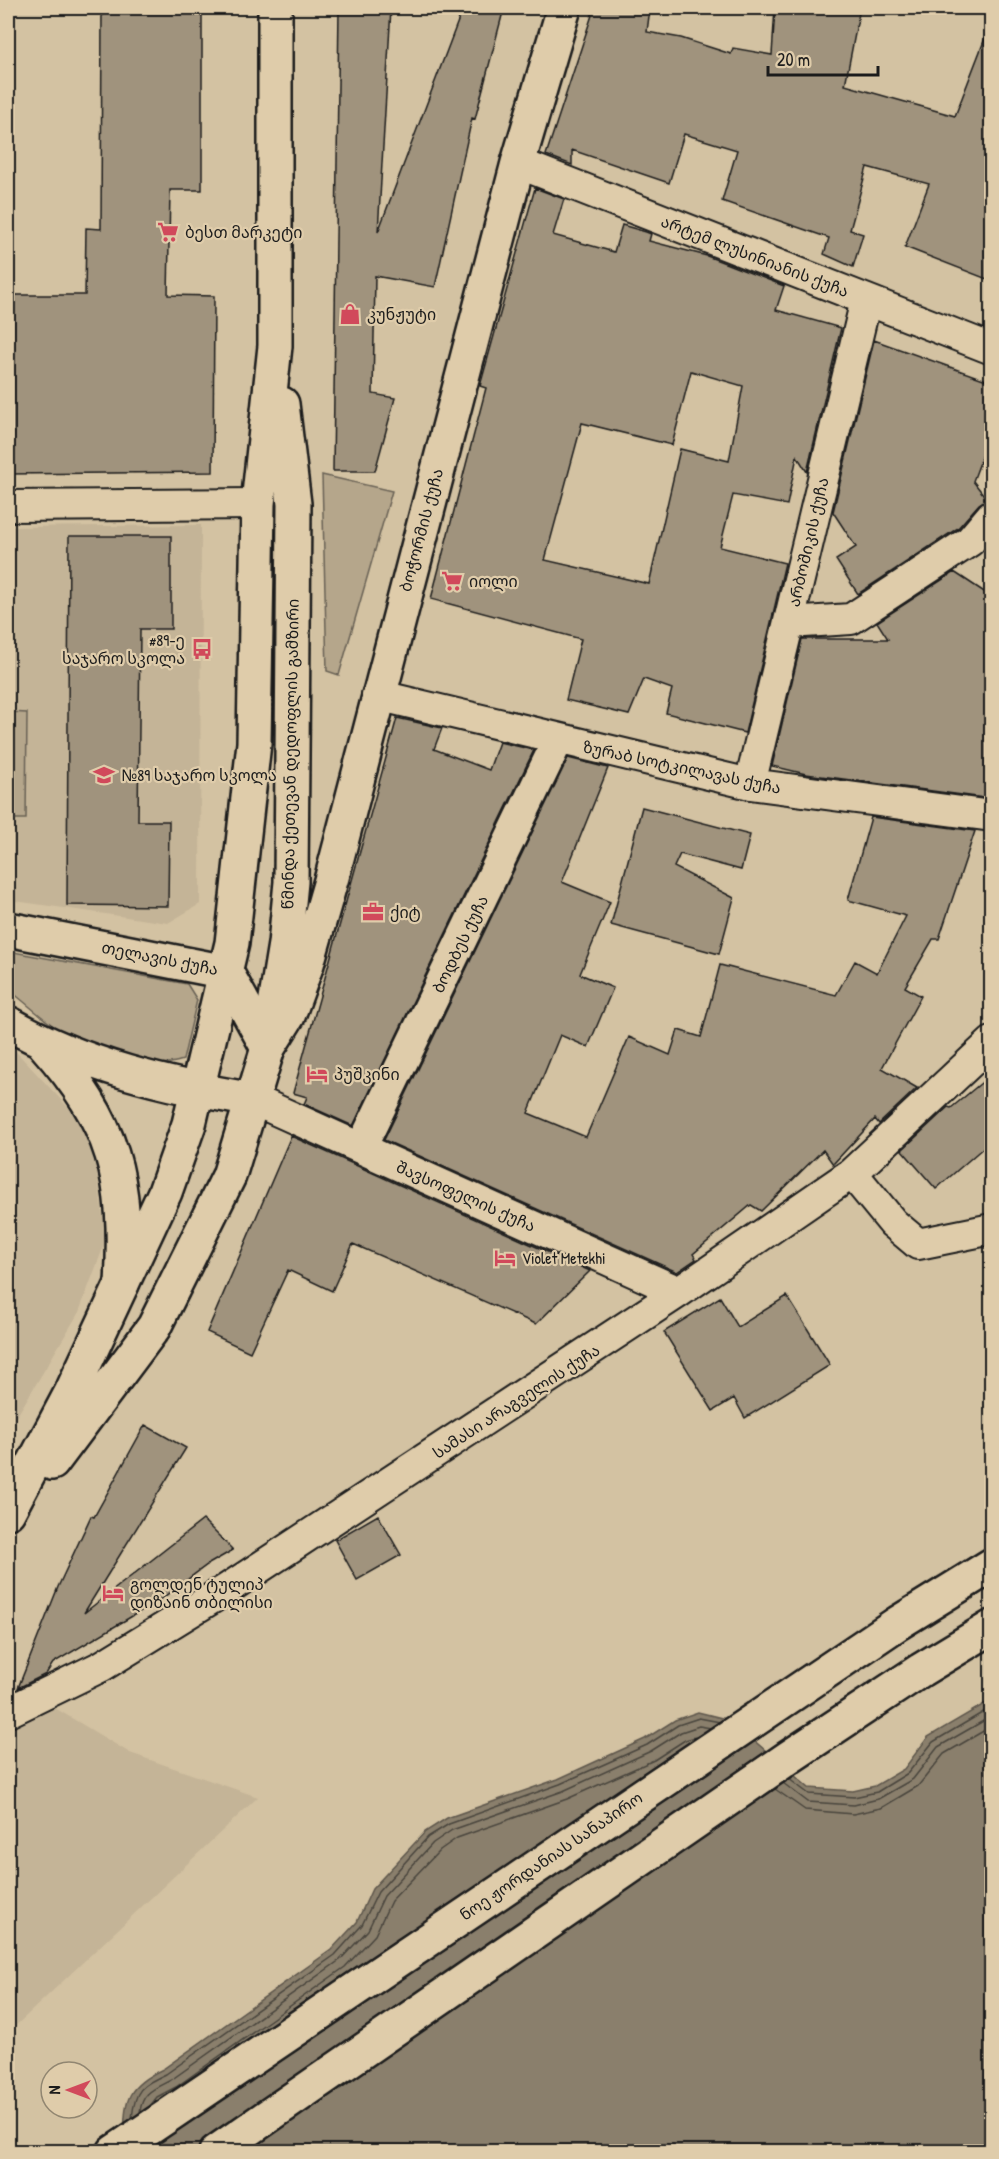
<svg xmlns="http://www.w3.org/2000/svg" width="999" height="2159" font-family="'Patrick Hand','Noto Sans Georgian',sans-serif">
<style>
.built{fill:#c4b497}
.green{fill:#b5a68b;stroke:#686154;stroke-width:1.5}
.water{fill:#8a7f6c;stroke:#5e574c;stroke-width:1.5}
.lines{fill:none;stroke-linecap:round;stroke-linejoin:round}
.shore{stroke:#48443c;stroke-width:1.5}
.building{fill:#a0937d;stroke:#1c1c1c;stroke-width:1.5;fill-rule:evenodd}
.street-casing{stroke:#1c1c1c;stroke-width:34}
.secondary-casing{stroke:#1c1c1c;stroke-width:38}
.primary-casing{stroke:#1c1c1c;stroke-width:38}
.street{stroke:#dfccaa;stroke-width:30}
.secondary{stroke:#dfccaa;stroke-width:33}
.primary{stroke:#dfccaa;stroke-width:33}
.labels{text-anchor:middle;stroke-width:4.5;stroke-linejoin:round;paint-order:stroke}
.poi-label{font-size:16px;fill:#1c1c1c;stroke:#dfccaa;text-anchor:start}
.street-label{font-size:16px;fill:#1c1c1c;stroke:#dfccaa}
</style>
<rect width="100%" height="100%" fill="#d3c2a2"/>
<filter id="ink" filterUnits="userSpaceOnUse"><feTurbulence type="fractalNoise" baseFrequency=".0167" numOctaves="2"/><feDisplacementMap in="SourceGraphic" scale="12" xChannelSelector="R" yChannelSelector="G"/><feConvolveMatrix kernelMatrix="1 2 1 2 8 2 1 2 1" color-interpolation-filters="sRGB"/></filter>
<g filter="url(#ink)">
<path class="built" d="M 201,525 L 200,904 L 168,923 L 8,900 L 8,650 L 13,649 L 13,527 Z
M 8,1043 L 92,1133 L 106,1240 L 79,1312 L 8,1431 Z
M 8,1680 L 130,1753 L 258,1797 L 8,2033 Z"/>
<path class="green" d="M 322,475 L 392,491 L 339,675 L 327,671 Z
M 8,712 L 27,713 L 26,819 L 8,819 Z
M 8,951 L 187,984 L 197,1000 L 183,1060 C 152,1070 110,1059 81,1044 C 58,1033 29,1005 8,989 Z"/>
<path class="water" d="M 991,1700 L 991,2151 L 123,2152 C 127,2107 118,2090 163,2069 L 331,1950 L 357,1922 L 372,1889 L 425,1832 L 447,1818 L 558,1779 L 645,1739 L 675,1720 L 698,1712 L 730,1720 L 809,1788 L 853,1791 L 875,1786 L 904,1769 L 928,1737 Z"/>
<g class="lines">
<path class="shore" d="M 789,1779 L 809,1794 L 854,1797 L 877,1792 L 908,1773 L 933,1742 L 992,1707
M 783,1783 L 808,1802 L 854,1805 L 878,1799 L 913,1779 L 938,1747 L 992,1716
M 775,1789 L 805,1810 L 853,1814 L 881,1808 L 918,1786 L 944,1754 L 992,1726
M 150,2106 L 157,2097 L 176,2087 L 345,1967 L 375,1935 L 391,1901 L 440,1850 L 457,1838 L 567,1799 L 654,1760 L 685,1740 L 699,1736
M 140,2112 C 142,2092 154,2089 171,2080 L 340,1960 L 368,1930 L 384,1896 L 433,1843 L 452,1830 L 563,1791 L 651,1751 L 681,1732 L 699,1726 L 711,1728
M 132,2118 C 135,2089 141,2086 166,2074 L 335,1955 L 362,1925 L 378,1892 L 428,1837 L 449,1824 L 560,1784 L 647,1745 L 678,1725 L 699,1718 L 720,1722"/>
</g>
<path class="building" d="M 102,8 L 202,8 L 202,190 L 170,190 L 168,295 L 214,296 L 213,472 L 8,474 L 8,295 L 85,295 L 86,228 L 101,229 Z
M 339,8 L 391,8 L 378,232 L 463,8 L 504,8 L 475,119 L 472,118 L 435,287 L 375,276 L 373,394 L 395,398 L 375,471 L 333,471 Z
M 614,8 L 650,8 L 647,32 L 681,38 L 731,54 L 733,48 L 772,55 L 775,8 L 860,8 L 845,85 L 955,116 L 989,28 L 992,29 L 992,281 L 905,247 L 929,184 L 867,167 L 850,230 L 863,234 L 853,267 L 824,254 L 829,238 L 722,201 L 737,150 L 684,134 L 669,183 L 572,150 L 572,165 L 546,155 L 594,9 Z
M 535,188 L 564,199 L 553,235 L 614,252 L 622,225 L 646,232 L 651,234 L 649,241 L 707,256 L 784,286 L 776,310 L 841,328 L 807,472 L 797,456 L 787,505 L 733,495 L 720,547 L 785,563 L 745,733 L 666,713 L 672,689 L 644,679 L 629,715 L 566,700 L 581,639 L 431,599 L 486,388 L 480,386 ZM 691,371 L 743,386 L 729,461 L 680,449 L 649,584 L 545,560 L 582,423 L 672,445 Z
M 874,340 L 992,382 L 992,430 L 973,481 L 987,499 L 979,504 L 958,528 L 858,594 L 836,560 L 856,547 L 833,512 Z
M 69,536 L 171,536 L 171,629 L 140,629 L 138,821 L 169,821 L 168,906 L 67,905 Z
M 954,572 L 992,597 L 992,799 L 806,774 L 772,766 L 802,639 L 888,639 L 877,622 Z
M 397,718 L 442,728 L 434,749 L 489,770 L 499,742 L 534,750 L 353,1126 L 304,1104 L 307,1097 L 293,1093 Z
M 568,758 L 608,768 L 562,882 L 610,902 L 580,974 L 613,988 L 588,1047 L 560,1035 L 528,1113 L 586,1137 L 629,1037 L 670,1055 L 678,1030 L 701,1037 L 720,965 L 836,995 L 855,961 L 877,973 L 906,916 L 848,900 L 871,817 L 975,831 L 939,939 L 933,939 L 905,987 L 921,996 L 882,1068 L 917,1088 L 879,1124 L 875,1119 L 833,1164 L 823,1150 L 761,1211 L 751,1205 L 693,1254 L 696,1259 L 677,1272 L 384,1140 Z
M 642,807 L 750,835 L 741,870 L 680,854 L 674,867 L 734,898 L 719,954 L 611,925 Z
M 992,1074 L 992,1140 L 936,1189 L 902,1150 L 948,1107 L 951,1108 Z
M 291,1136 L 590,1271 L 536,1324 L 353,1244 L 332,1291 L 288,1270 L 250,1352 L 207,1332 Z
M 787,1296 L 830,1365 L 745,1418 L 734,1398 L 713,1411 L 664,1332 L 720,1297 L 738,1327 Z
M 145,1425 L 186,1448 L 84,1613 L 203,1520 L 233,1550 L 207,1565 L 161,1599 L 53,1663 L 46,1674 L 18,1688 L 58,1587 L 91,1516 L 94,1517 Z
M 378,1515 L 401,1555 L 357,1580 L 335,1540 Z"/>
<g class="lines">
<defs>
<path id="street" d="M 518,163 L 992,349
M 8,506 L 258,504
M 789,623 L 851,619 L 970,541 L 992,515
M 377,695 L 750,784 L 992,816
M 750,784 L 866,300
M 254,1100 L 679,1292
M 361,1148 L 558,740
M 852,1173 L 893,1223 L 918,1244 L 992,1229
M 8,1712 L 102,1666 L 227,1589 L 679,1292 L 852,1173 L 992,1042"/>
<path id="secondary" d="M 8,929 L 226,972 L 268,1048 L 288,1016 L 307,964 L 332,877 L 518,163 L 564,8
M 8,1023 C 83,1066 169,1086 254,1100
M 44,1044 C 115,1124 128,1178 122,1284"/>
<path id="primary" d="M 52,1463 L 154,1327 L 229,1176 L 268,1048 L 285,944 L 291,882 L 294,504 L 282,404
M 8,1512 L 71,1393 L 165,1192 L 189,1124 L 232,943 L 254,743 L 258,504 L 275,346 L 275,8
M 114,2152 L 898,1623 L 992,1565
M 216,2152 L 788,1758 L 921,1670 L 992,1627"/>
</defs>
<use href="#street" class="street-casing"/>
<use href="#secondary" class="secondary-casing"/>
<use href="#primary" class="primary-casing"/>
<use href="#street" class="street"/>
<use href="#secondary" class="secondary"/>
<use href="#primary" class="primary"/>
</g>
</g>
<defs>
<symbol id="supermarket-bare" viewBox="-9 -9 18 18"><path d="M-6-5.5h2.5l.6 2H6L4.5 2H-2.5L-4.4-4H-6ZM-1.5 3.2a1.3 1.3 0 1 0 .1 0ZM3 3.2a1.3 1.3 0 1 0 .1 0Z" fill="#d1495b" stroke="#dfccaa" stroke-width="2.5" paint-order="stroke"/></symbol>
<symbol id="shop-bare" viewBox="-9 -9 18 18"><path d="M-5-2.5h2.3a2.7 3.5 0 0 1 5.4 0H5L5.5 6h-11ZM-1.5-2.5h3a1.5 2.3 0 0 0-3 0Z" fill="#d1495b" stroke="#dfccaa" stroke-width="2.5" paint-order="stroke"/></symbol>
<symbol id="bus-bare" viewBox="-9 -9 18 18"><path d="M-5-6H5V4H4V6H2V4H-2V6H-4V4H-5ZM-3.5-4V0h7V-4ZM-3.5 1.2v1.5H-2V1.2ZM2 1.2v1.5H3.5V1.2Z" fill="#d1495b" stroke="#dfccaa" stroke-width="2.5" paint-order="stroke"/></symbol>
<symbol id="school-bare" viewBox="-9 -9 18 18"><path d="M0-5L7-2L0 1L-7-2ZM-4 1L0 2.5L4 1V4Q0 6-4 4Z" fill="#d1495b" stroke="#dfccaa" stroke-width="2.5" paint-order="stroke"/></symbol>
<symbol id="office-bare" viewBox="-9 -9 18 18"><path d="M-6-3h4V-5.5h4V-3h4V5H-6ZM-1-4.5V-3h2v-1.5ZM-6 0V1H6V0Z" fill="#d1495b" stroke="#dfccaa" stroke-width="2.5" paint-order="stroke"/></symbol>
<symbol id="hotel-bare" viewBox="-9 -9 18 18"><path d="M-6-4.5h1.5V1H6V5H4.5V3h-9V5H-6ZM-4 0a1.8 1.8 0 1 1 3.6 0ZM.5 0V-2.5h3Q6-2.5 6 0Z" fill="#d1495b" stroke="#dfccaa" stroke-width="2.5" paint-order="stroke"/></symbol>
</defs>
<g fill-rule="evenodd">
<use href="#supermarket-bare" x="153" y="217" width="30" height="30"/>
<use href="#shop-bare" x="335" y="299" width="30" height="30"/>
<use href="#supermarket-bare" x="437" y="566" width="30" height="30"/>
<use href="#bus-bare" x="187" y="634" width="30" height="30"/>
<use href="#school-bare" x="89" y="760" width="30" height="30"/>
<use href="#office-bare" x="358" y="897" width="30" height="30"/>
<use href="#hotel-bare" x="302" y="1059" width="30" height="30"/>
<use href="#hotel-bare" x="490" y="1243" width="30" height="30"/>
<use href="#hotel-bare" x="98" y="1578" width="30" height="30"/>
</g>
<g class="labels">
<g class="poi-label">
<text x="185" y="238">ბესთ მარკეტი</text>
<text x="367" y="320">კუნჟუტი</text>
<text x="469" y="587">იოლი</text>
<text x="185" y="646" text-anchor="end">#89-ე<tspan x="185" dy="18">საჯარო სკოლა</tspan></text>
<text x="121" y="781">№89 საჯარო სკოლა</text>
<text x="390" y="918">ქიტ</text>
<text x="334" y="1080">პუშკინი</text>
<text x="522" y="1264">Violet Metekhi</text>
<text x="130" y="1590">გოლდენ ტულიპ<tspan x="130" dy="18">დიზაინ თბილისი</tspan></text>
</g>
<g class="street-label">
<text transform="translate(755 256) rotate(21)" y="6">არტემ ლუსინიანის ქუჩა</text>
<text transform="translate(421 530) rotate(-75)" y="6">ბოჭორმის ქუჩა</text>
<text transform="translate(808 542) rotate(-77)" y="6">არბოშიკის ქუჩა</text>
<text transform="translate(290 754) rotate(-89)" y="6">წმინდა ქეთევან დედოფლის გამზირი</text>
<text transform="translate(682 767) rotate(12)" y="6">ზურაბ სოტკილავას ქუჩა</text>
<text transform="translate(460 944) rotate(-64)" y="6">ბოდბეს ქუჩა</text>
<text transform="translate(160 958) rotate(11)" y="6">თელავის ქუჩა</text>
<text transform="translate(466 1196) rotate(24)" y="6">შავსოფელის ქუჩა</text>
<text transform="translate(516 1401) rotate(-33)" y="6">სამასი არაგველის ქუჩა</text>
<text transform="translate(551 1856) rotate(-34)" y="6">ნოე ჟორდანიას სანაპირო</text>
</g>
</g>
<rect width="999" height="2159" fill="none" stroke="#dfccaa" stroke-width="30"/>
<rect x="15" y="15" width="969" height="2129" fill="none" stroke="#1c1c1c" stroke-width="2" filter="url(#ink)"/>
<g transform="translate(69 2090) rotate(270)"><circle r="28" fill="#dfccaa" stroke="#918671" stroke-width="1.5"/>
<path d="M0-4.5L10 22L0 15L-10 22Z" fill="#d1495b"/>
<text y="-9" font-size="16" font-weight="bold" text-anchor="middle" fill="#1c1c1c">N</text>
</g>
<path d="M768 66v9h110v-9" fill="none" stroke="#1c1c1c" stroke-width="3"/>
<text x="777" y="66" font-size="18" fill="#1c1c1c" stroke="#dfccaa" stroke-width="4.5" paint-order="stroke">20 m</text>
</svg>
